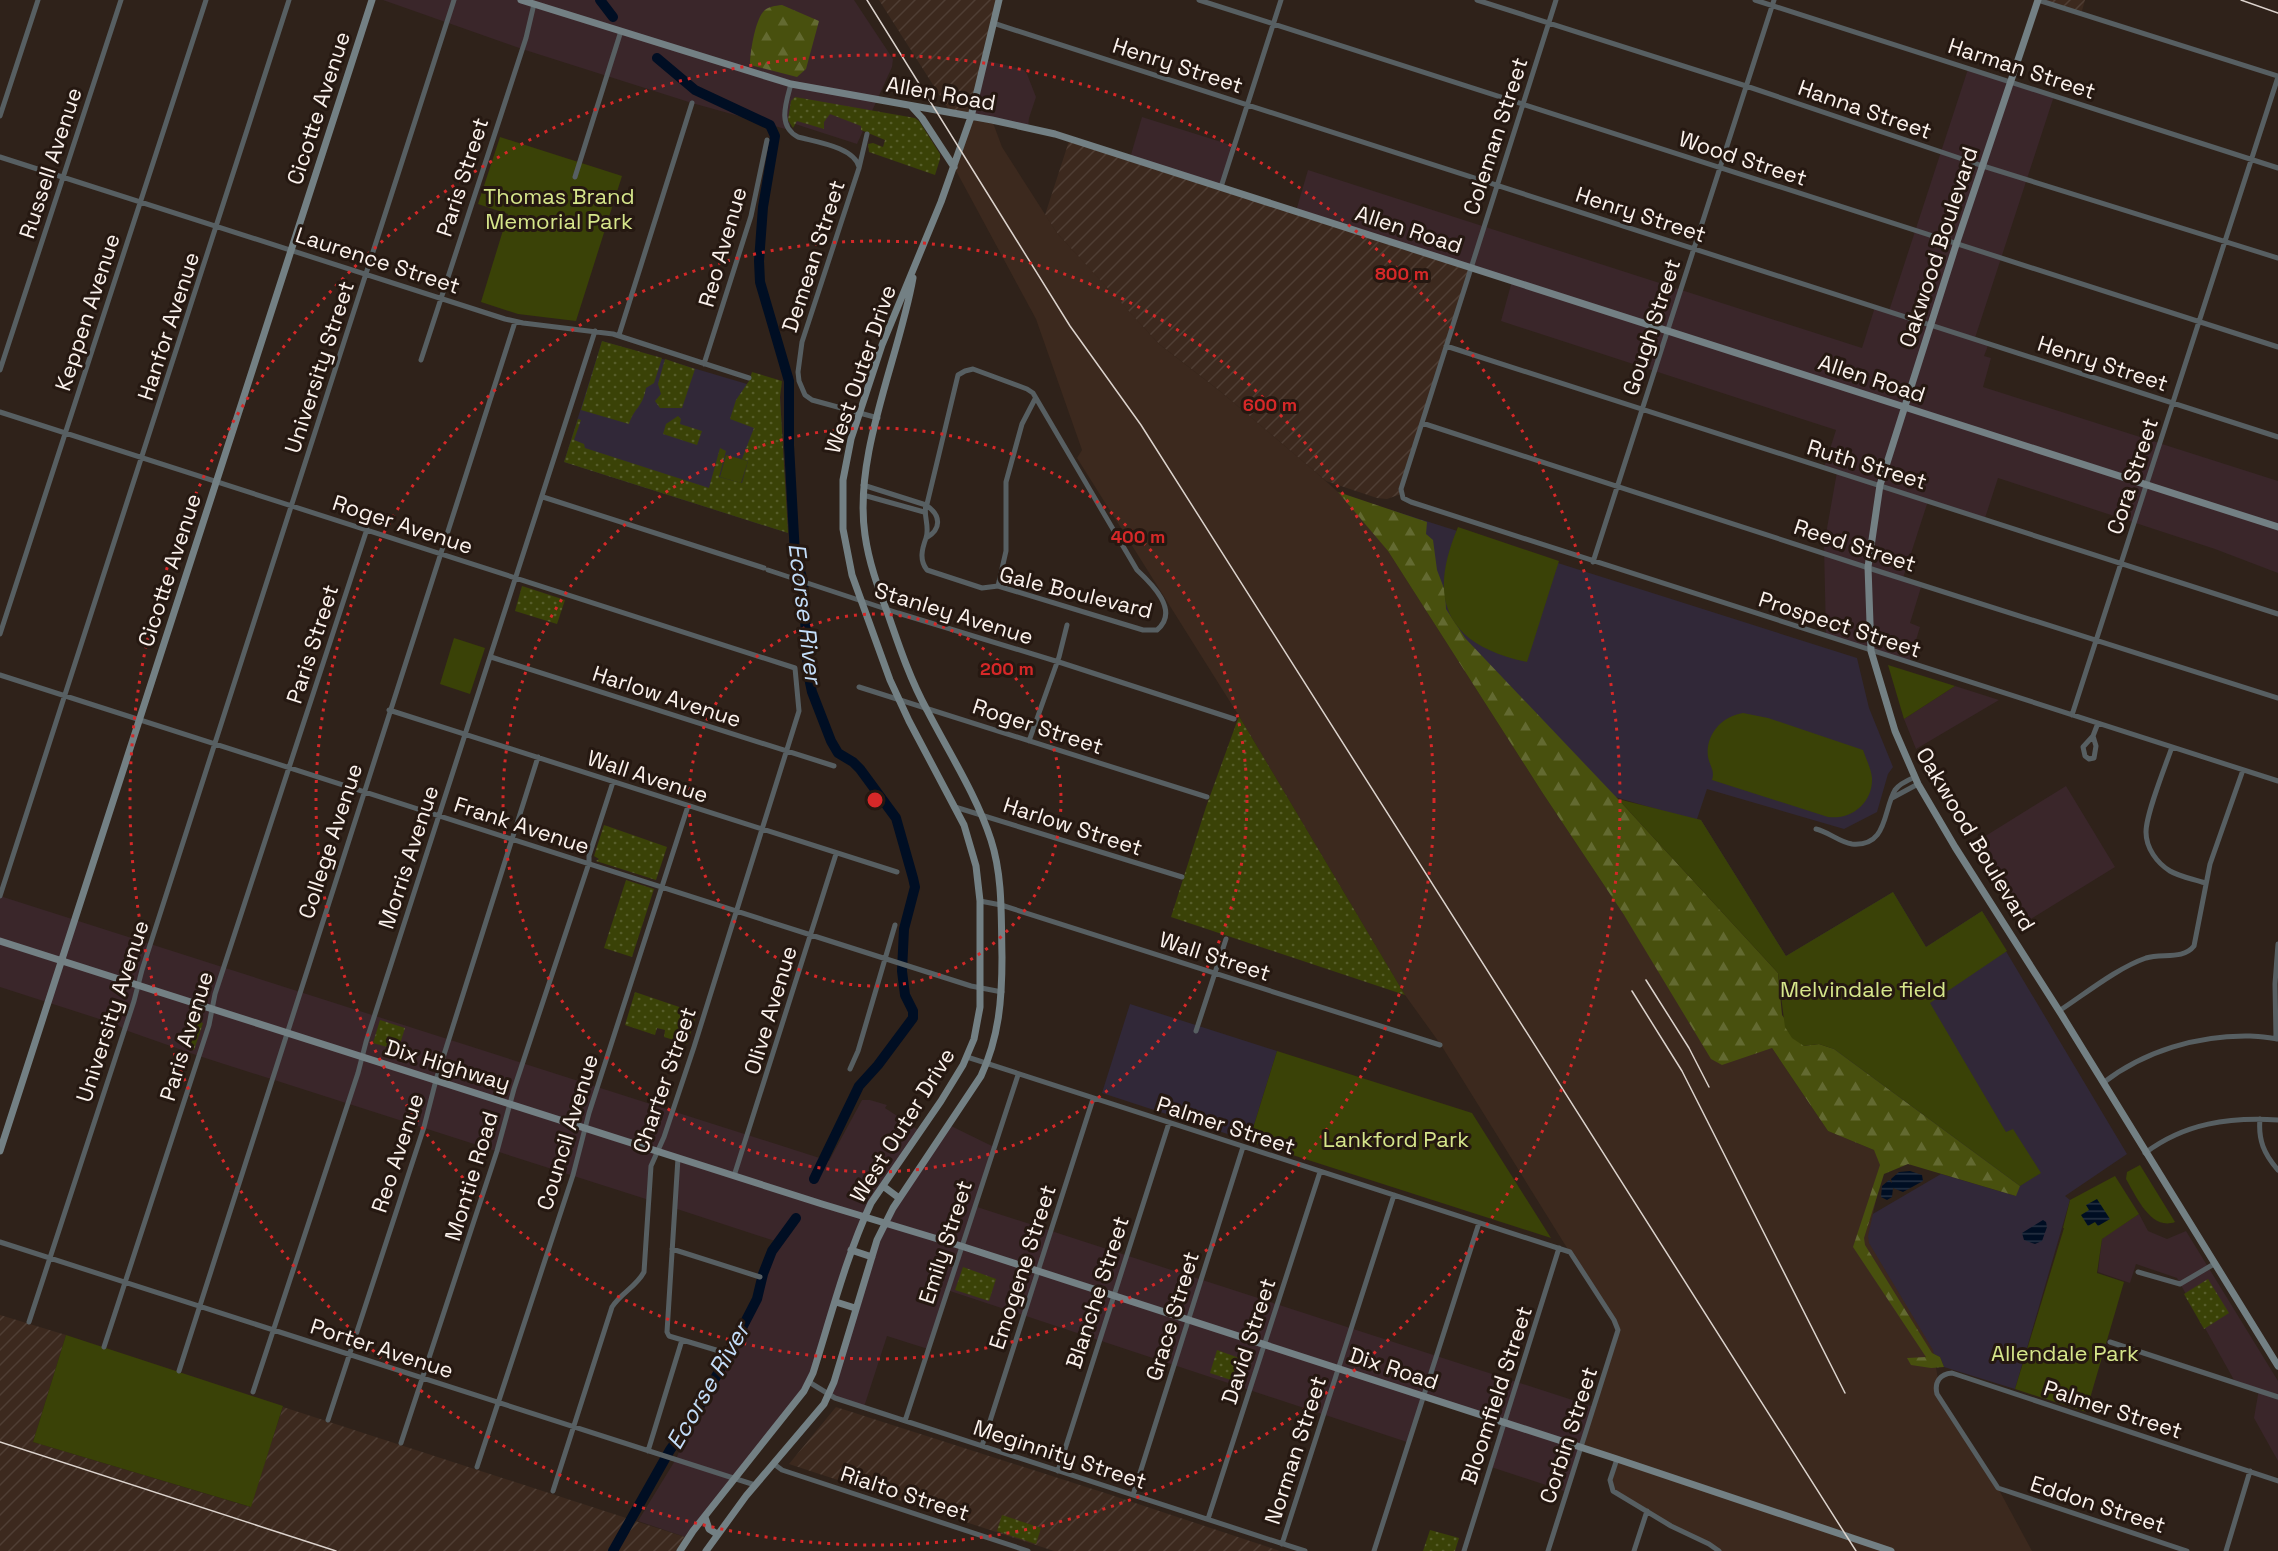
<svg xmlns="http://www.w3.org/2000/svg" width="2278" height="1551" font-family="'Space Grotesk',sans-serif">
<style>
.commercial{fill:#3a262a}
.industrial{fill:url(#industrial-furrows)}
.education{fill:#312838}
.built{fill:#3c291e}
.grass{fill:url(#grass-dots)}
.forest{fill:url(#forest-firs)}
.park{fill:#3a4207}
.water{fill:url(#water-rules)}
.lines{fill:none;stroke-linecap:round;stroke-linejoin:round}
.river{stroke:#000e23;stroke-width:10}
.street{stroke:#575f62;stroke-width:5}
.secondary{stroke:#738084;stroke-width:7}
.rail{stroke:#dcd3cd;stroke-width:1.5}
.ring{fill:none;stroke:#d62828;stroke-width:3;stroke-dasharray:3 6}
.labels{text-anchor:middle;stroke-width:6;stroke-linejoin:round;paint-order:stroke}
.street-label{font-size:22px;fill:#fbf2ed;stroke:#251811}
.park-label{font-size:22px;fill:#d6e68b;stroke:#251811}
.water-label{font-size:24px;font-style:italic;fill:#c3ddf9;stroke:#251811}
.centre{fill:#d62828;stroke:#251811;stroke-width:3}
.ring-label{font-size:18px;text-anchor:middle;font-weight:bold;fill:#d62828;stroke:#251811;stroke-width:6;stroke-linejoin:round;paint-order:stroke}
</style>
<defs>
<pattern id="industrial-furrows" width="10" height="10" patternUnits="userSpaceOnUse" patternTransform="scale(1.5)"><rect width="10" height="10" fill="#3c291e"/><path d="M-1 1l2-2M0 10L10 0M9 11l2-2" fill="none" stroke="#4f3e34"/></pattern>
<pattern id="grass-dots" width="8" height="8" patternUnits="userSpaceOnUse" patternTransform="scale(1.5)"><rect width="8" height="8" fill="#3a4207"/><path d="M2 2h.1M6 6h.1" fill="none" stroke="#575e2b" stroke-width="1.8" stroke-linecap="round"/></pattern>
<pattern id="forest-firs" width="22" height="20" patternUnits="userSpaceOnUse" patternTransform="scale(1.5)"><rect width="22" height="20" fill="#48500e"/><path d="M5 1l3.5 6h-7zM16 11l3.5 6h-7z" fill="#636a31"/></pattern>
<pattern id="water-rules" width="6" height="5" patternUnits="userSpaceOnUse" patternTransform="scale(1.5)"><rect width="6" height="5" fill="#000e23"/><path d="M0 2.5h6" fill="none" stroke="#263243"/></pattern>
</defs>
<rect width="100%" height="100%" fill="#2f221a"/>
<path class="commercial" d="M 383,0 L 854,0 L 893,59 L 892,67 L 857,144 L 792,123 L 787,127 L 789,130 L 692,103 L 522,49 Z
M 985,60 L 1024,70 L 1027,74 L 1036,97 L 1029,118 L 1028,128 L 971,117 Z
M 1968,69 L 2054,96 L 1975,338 L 1989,343 L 1984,356 L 1991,358 L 1983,387 L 2278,481 L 2278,573 L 2215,549 L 1998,478 L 1985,518 L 1928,501 L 1903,578 L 1922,584 L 1910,623 L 1920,627 L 1909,663 L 1826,637 L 1824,545 L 1837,472 L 1824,468 L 1836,430 L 1501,321 L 1512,281 L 1296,211 L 1308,170 L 1862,348 L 1875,307 L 1889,311 Z
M 1142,117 L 1234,146 L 1221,187 L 1130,158 Z
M 1955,686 L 1999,700 L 1916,749 L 1904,719 Z
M 2066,786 L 2115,867 L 2021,925 L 1971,845 Z
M 0,896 L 829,1161 L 862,1100 L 870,1100 L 887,1105 L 885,1108 L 920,1131 L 871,1203 L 809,1382 L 688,1538 L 638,1521 L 676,1459 L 693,1418 L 757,1299 L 763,1274 L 772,1251 L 778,1242 L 674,1208 L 678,1158 L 659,1152 L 651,1166 L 649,1200 L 199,1056 L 125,1030 L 118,1025 L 0,987 Z
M 949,1125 L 994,1147 L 974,1206 L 1594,1407 L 1567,1492 L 1491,1467 L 1505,1424 L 1423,1396 L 1407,1442 L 947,1290 L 928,1349 L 887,1336 L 864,1407 L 828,1394 L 877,1240 L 893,1208 Z
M 2139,1214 L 2148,1231 L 2167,1239 L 2186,1231 L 2278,1381 L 2278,1461 L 2254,1418 L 2259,1389 L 2234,1380 L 2177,1278 L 2136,1264 L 2130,1283 L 2098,1272 L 2102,1238 Z"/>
<path class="industrial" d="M 879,0 L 999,0 L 971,117 L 951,113 Z
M 2038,0 L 2085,0 L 2081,14 Z
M 1070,138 L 1471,267 L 1401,494 L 1387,499 L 1377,498 L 1326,481 L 1221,392 L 1159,344 L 1110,292 L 1057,233 L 1045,215 Z
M 0,1315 L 66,1335 L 33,1442 L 250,1507 L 283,1407 L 688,1538 L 680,1551 L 0,1551 Z
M 836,1407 L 1105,1493 L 1280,1551 L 1054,1551 L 789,1464 Z"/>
<path class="education" d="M 602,341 L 747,384 L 780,397 L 788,533 L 564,462 Z
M 1388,509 L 1857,658 L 1869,708 L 1893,767 L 1888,774 L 1877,812 L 1844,829 L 1707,789 L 1697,819 L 1701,820 L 1786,956 L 1893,892 L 1926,947 L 1982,911 L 2127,1154 L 2065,1196 L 2070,1200 L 2015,1389 L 1944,1367 L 1940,1357 L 1932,1353 L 1865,1245 L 1871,1215 L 1941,1174 L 2016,1196 L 1873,1108 L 1666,812 L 1537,774 Z
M 1130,1004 L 1277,1051 L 1249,1141 L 1102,1093 Z"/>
<path class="built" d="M 971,117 L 992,120 L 1002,147 L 1057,233 L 1159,344 L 1221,392 L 1311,468 L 1338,492 L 1365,521 L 1388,551 L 1542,792 L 1624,915 L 1772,1048 L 1828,1131 L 1874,1150 L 1884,1165 L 1868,1236 L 1869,1243 L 1933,1350 L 1938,1379 L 1936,1387 L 1998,1488 L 2032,1551 L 1719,1551 L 1616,1494 L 1610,1484 L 1617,1459 L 1581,1448 L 1618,1330 L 1441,1045 L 1405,995 L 1239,716 L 1077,458 L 1082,450 L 1036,319 L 954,167 Z"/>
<path class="grass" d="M 795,97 L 915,118 L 919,121 L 940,154 L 940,159 L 935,175 L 869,152 L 868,144 L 873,143 L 883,147 L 885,140 L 861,130 L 861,126 L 830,114 L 824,122 L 824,129 L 797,121 L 793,128 L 788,120 L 791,101 Z
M 602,341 L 662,358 L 654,383 L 646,388 C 642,409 635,406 629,424 L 581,410 Z
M 665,359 L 695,369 L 682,408 L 660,408 L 655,401 L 661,394 L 658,384 Z
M 752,372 L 782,381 L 780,397 L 788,533 L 564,462 L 578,419 L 581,420 L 574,440 L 584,444 L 585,448 L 709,488 L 720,448 L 726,451 L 719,477 L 742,483 L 748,461 L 742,459 L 754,428 L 730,419 L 736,400 L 749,381 Z
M 678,416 L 681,419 L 680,424 L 702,431 L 697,445 L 663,434 L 666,424 Z
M 522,586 L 565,600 L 557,624 L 515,611 Z
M 1239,716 L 1405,995 L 1171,917 L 1206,807 Z
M 604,825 L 667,847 L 656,880 L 596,861 L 599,859 L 594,856 Z
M 626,880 L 654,889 L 632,957 L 604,948 Z
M 635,992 L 697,1013 L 687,1044 L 664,1037 L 665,1030 L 657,1028 L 655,1035 L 625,1025 Z
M 191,1019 L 203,1023 L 194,1050 L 182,1046 Z
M 380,1020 L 405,1028 L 398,1050 L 373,1043 Z
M 963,1267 L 996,1279 L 989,1301 L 955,1290 Z
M 2208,1279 L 2229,1313 L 2204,1329 L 2184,1294 Z
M 1217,1350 L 1239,1358 L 1231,1380 L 1210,1373 Z
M 1002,1515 L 1041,1528 L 1036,1544 L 997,1531 Z
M 1430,1530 L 1459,1538 L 1455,1551 L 1423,1551 Z"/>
<path class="forest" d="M 782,5 L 819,21 L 806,69 L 797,77 L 750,65 C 750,52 755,22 763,12 C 768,6 775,6 782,5 Z
M 1338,492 L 1427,522 L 1426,534 L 1433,540 L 1437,570 L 1445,591 L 1446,609 L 1465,638 L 1618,799 L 1778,973 L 1782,1015 L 1804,1046 L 1819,1044 L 1834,1049 L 2020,1186 L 2016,1196 L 1908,1164 L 1884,1174 L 1864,1238 L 1865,1245 L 1932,1353 L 1940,1357 L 1944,1367 L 1931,1368 L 1911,1365 L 1907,1358 L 1926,1357 L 1853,1247 L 1880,1165 L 1874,1150 L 1828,1131 L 1772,1048 L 1722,1065 L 1711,1059 L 1624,915 L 1542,792 L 1388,551 Z"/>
<path class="park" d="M 500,137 L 622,176 L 576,321 L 518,314 L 481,302 L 508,214 L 478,204 Z
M 726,455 L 748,461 L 741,483 L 720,477 Z
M 1458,527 L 1559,561 L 1527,662 C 1448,645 1426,602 1458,527 Z
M 454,638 L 485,648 L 470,694 L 440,684 Z
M 1888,665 L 1955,686 L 1904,719 Z
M 1743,713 L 1768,718 L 1863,750 C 1866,759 1871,768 1872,778 C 1873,803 1851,820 1828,817 L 1712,780 C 1715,770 1710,767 1708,757 C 1705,735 1722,716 1743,713 Z
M 1618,799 L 1701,820 L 1786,956 L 1893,892 L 1926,947 L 1982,911 L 2007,951 L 1930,1003 L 2006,1132 L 2013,1129 L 2041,1173 L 2020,1186 L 1834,1049 L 1819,1044 L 1804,1046 L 1792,1038 L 1785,1027 L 1778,973 Z
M 1277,1051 L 1472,1113 L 1551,1238 L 1249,1141 Z
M 2140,1165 L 2175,1222 C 2151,1231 2136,1196 2126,1179 L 2127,1172 Z
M 2115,1176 L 2139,1214 L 2102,1239 L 2097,1273 L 2124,1282 L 2086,1412 L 2015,1389 L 2064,1228 L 2063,1228 L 2070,1200 Z
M 66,1335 L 283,1406 L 251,1507 L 33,1442 Z"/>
<path class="water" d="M 1910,1171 L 1922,1175 L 1923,1181 L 1903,1192 L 1893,1188 L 1892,1197 L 1887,1200 L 1881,1197 L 1882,1186 L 1889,1180 L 1892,1183 L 1891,1179 L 1899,1172 Z
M 2097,1199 L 2110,1219 L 2098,1226 L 2095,1222 L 2088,1226 L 2081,1215 L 2089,1210 L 2086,1205 Z
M 2043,1220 L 2046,1222 L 2047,1227 L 2042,1241 L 2035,1244 L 2024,1240 L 2022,1233 Z"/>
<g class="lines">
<path class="river" d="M 600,0 L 613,17
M 657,58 L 695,90 L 770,125 L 775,136 L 763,207 L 759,261 L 760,282 L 789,381 L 789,445 L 795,555 L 803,581 L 808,673 L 812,692 L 831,741 L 838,753 L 853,762 L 860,769 L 896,818 L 913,878 L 915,887 L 904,929 L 902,971 L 905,995 L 913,1011 L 913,1018 L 878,1065 L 859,1086 L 814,1179
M 613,1551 L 670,1450 L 693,1418 L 728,1355 L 757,1299 L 763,1274 L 772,1251 L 796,1218"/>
<path class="street" d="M 1199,0 L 2278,347
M 1477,0 L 1746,86 L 1983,166 L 2278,258
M 1556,0 L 1401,489 L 1403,498 L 1411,502 L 2278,781
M 1755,0 L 2278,168
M 2038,0 L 2278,76
M 993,23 L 2278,437
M 791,84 C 786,103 777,126 798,137 C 816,142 854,147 859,167
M 0,116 L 38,0
M 867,134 L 859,168 L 802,342 L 798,372 L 799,381 L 805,395 L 812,400 L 878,418
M 0,157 L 505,319 L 523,323 L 613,334 L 749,378
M 575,177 L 621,31
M 1221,187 L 1281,0
M 619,335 L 692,103
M 1446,346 L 2278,614
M 421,360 L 526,38 L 534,4
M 704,364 L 751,216 L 767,140
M 0,370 L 121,0
M 0,412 L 795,668 L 799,711 L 694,1047 L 664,1137 L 651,1166 L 644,1272 C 636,1287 621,1293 612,1307 L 553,1491
M 1422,423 L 1881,572 L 2278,698
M 863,485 L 926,505 C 941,515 942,529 926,538 C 930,526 923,516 926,505 L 927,504 L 958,375 L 965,371 L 973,369 L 1027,389 L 1033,393 L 1137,570 C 1152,584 1180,611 1157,630 L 1143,630 L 998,586 L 982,588 L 927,570 C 919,560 922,549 926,538
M 863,495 L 924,512
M 543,497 L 764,568
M 1593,562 L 1774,0
M 768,570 L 898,613 L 1062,663 L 1234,719
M 998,586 L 1006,551 L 1006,482 L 1022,424 L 1035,399
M 0,634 L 206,0
M 491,657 L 834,766
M 0,675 L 811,935 L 971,986 L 1002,992
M 859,687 L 1207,797
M 389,710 L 897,872
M 2072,715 L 2278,77
M 2093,736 L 2096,746 L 2094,758 L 2089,759 L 2085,756 L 2083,747 L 2093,736 L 2098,723
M 1029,741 L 1059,657 L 1067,625
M 2172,747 C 2165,767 2146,814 2146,832 C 2146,848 2157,863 2170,871 C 2180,877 2194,879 2205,883
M 1892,798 L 1918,784
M 955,807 L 1182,877
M 1816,829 C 1829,832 1839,842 1852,844 C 1888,847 1883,810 1895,790 C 1899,784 1908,780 1915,777
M 0,896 L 289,0
M 980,901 L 1001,905 L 1440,1045
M 2059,1011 C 2085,994 2117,968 2146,958 C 2162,953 2183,960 2194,946 L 2210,864 L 2243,770
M 1196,1031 L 1226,939
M 2276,1039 L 2275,984 L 2278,944
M 967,1057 L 1570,1252 L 1614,1320 L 1618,1330 L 1548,1551
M 850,1069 L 858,1051 L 895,925
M 2103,1083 C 2144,1051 2198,1035 2250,1036 C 2260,1036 2269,1038 2278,1039
M 2260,1119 C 2258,1140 2264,1154 2278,1170
M 2145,1153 C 2185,1123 2229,1117 2278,1120
M 678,1158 L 667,1332 L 669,1336 L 716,1350
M 734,1176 L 836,854
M 0,1242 L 755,1485
M 672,1249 L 760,1277
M 2138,1272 L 2180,1284 L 2214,1264
M 29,1322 L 134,1001 L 142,970 L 454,0
M 2110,1342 L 2278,1397
M 104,1347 L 209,1025 L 215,994 L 367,529
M 179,1371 L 515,322
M 809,1382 L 835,1398 L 1305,1551
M 253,1392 L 358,1073 L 366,1042 L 595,331
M 328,1420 L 424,1127 L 436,1080 L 538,757
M 905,1421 L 1018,1075
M 401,1443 L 497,1151 L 514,1089 L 589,863 L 589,856 L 613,782
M 982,1446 L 1093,1099
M 648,1451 L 682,1340
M 1617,1459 L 1610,1480 L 1613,1491 L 1671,1526 L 1709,1544 L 1719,1551
M 774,1464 L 782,1470 L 1028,1551
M 477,1467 L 573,1175 L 589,1113 L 688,806
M 1058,1471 L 1169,1123
M 1133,1495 L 1243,1147
M 1208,1519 L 1320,1172
M 1282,1544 L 1394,1195
M 1374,1551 L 1479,1223
M 1464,1551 L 1559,1248
M 1634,1551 L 1647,1511
M 2187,1551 L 1998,1488 L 1937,1394 C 1934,1382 1940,1374 1952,1373 L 2278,1481
M 2226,1551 L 2250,1471"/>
<path class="secondary" d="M 521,0 L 791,84 L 992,120 L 1055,134 L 2278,527
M 2038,0 L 1956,245 L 1880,485 L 1868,567 L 1871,651 L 1895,731 L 1918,784 L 1955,847 L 2063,1017 L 2278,1366
M 911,106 L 922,118 L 954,167
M 0,941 L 822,1204 L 961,1246 L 1617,1459 L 1891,1551
M 0,1151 L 372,0
M 883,1186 L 899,1198
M 851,1250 L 872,1257
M 836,1302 L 855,1308
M 705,1517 L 709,1529 L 717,1534
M 680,1551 L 693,1531 L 804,1391 L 813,1373 C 831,1316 846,1257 871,1203 L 941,1101 L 963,1065 L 974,1039 L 980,1007 L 980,901 L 976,866 L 964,825 L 909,721 L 890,680 L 852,575 L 843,529 L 843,480 L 851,439 L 882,345 L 941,202 L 971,117 L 999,0
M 706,1551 L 746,1496 L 824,1404 L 834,1382 L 877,1240 L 893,1208 L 981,1076 C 999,1037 1002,1000 1002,957 C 1001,918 1003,877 991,840 C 976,794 949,753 927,710 C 911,681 900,649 889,617 C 879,590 869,564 865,535 C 853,455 899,358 913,278"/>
<path class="rail" d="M 867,0 L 1070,326 L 1141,425 L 1856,1551
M 2241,0 L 2278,13
M 1646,980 L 1689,1048 L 1709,1087
M 1632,991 L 1682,1071 L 1845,1393
M 0,1442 L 336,1551"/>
</g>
<g class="ring">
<circle cx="875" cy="800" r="186"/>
<circle cx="875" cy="800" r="372"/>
<circle cx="875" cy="800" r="559"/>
<circle cx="875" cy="800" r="745"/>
</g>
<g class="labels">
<g class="street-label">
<text transform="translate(1178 65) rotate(18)" y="8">Henry Street</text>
<text transform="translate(2022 68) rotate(18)" y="8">Harman Street</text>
<text transform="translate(941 93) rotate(10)" y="8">Allen Road</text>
<text transform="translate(318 108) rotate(-72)" y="8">Cicotte Avenue</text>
<text transform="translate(1865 109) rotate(19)" y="8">Hanna Street</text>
<text transform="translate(1495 136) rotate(-72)" y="8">Coleman Street</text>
<text transform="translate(1743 158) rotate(18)" y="8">Wood Street</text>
<text transform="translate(50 163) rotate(-72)" y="8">Russell Avenue</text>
<text transform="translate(462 177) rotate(-72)" y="8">Paris Street</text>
<text transform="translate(1641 214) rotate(18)" y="8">Henry Street</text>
<text transform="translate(1409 229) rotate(18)" y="8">Allen Road</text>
<text transform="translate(722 247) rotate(-74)" y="8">Reo Avenue</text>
<text transform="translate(1938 247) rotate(-72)" y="8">Oakwood Boulevard</text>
<text transform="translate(813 256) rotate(-72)" y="8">Demean Street</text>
<text transform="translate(378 260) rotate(18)" y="8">Laurence Street</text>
<text transform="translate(87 312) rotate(-72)" y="8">Keppen Avenue</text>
<text transform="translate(168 326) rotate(-72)" y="8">Hanfor Avenue</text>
<text transform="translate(1651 327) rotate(-72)" y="8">Gough Street</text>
<text transform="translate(2103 363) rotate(18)" y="8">Henry Street</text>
<text transform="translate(319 367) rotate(-72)" y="8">University Street</text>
<text transform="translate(860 369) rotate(-71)" y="8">West Outer Drive</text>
<text transform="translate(1872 378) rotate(18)" y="8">Allen Road</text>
<text transform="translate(1867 464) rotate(17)" y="8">Ruth Street</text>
<text transform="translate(2132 476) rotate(-72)" y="8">Cora Street</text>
<text transform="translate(403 524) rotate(18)" y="8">Roger Avenue</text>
<text transform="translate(1855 545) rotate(18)" y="8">Reed Street</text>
<text transform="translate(169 570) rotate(-72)" y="8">Cicotte Avenue</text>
<text transform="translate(1076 592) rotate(14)" y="8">Gale Boulevard</text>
<text transform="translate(954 613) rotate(17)" y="8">Stanley Avenue</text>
<text transform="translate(1840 624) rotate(18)" y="8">Prospect Street</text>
<text transform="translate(312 644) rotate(-72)" y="8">Paris Street</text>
<text transform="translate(667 696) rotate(18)" y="8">Harlow Avenue</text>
<text transform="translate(1038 726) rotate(18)" y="8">Roger Street</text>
<text transform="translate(648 776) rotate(18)" y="8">Wall Avenue</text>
<text transform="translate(522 825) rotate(18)" y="8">Frank Avenue</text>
<text transform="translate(1073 826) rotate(18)" y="8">Harlow Street</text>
<text transform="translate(1976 839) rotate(59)" y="8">Oakwood Boulevard</text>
<text transform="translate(330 841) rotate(-72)" y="8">College Avenue</text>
<text transform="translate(408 857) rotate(-72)" y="8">Morris Avenue</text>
<text transform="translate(1215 956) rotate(18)" y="8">Wall Street</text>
<text transform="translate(770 1010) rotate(-73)" y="8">Olive Avenue</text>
<text transform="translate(112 1011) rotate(-72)" y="8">University Avenue</text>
<text transform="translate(186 1036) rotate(-73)" y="8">Paris Avenue</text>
<text transform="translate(448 1065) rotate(17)" y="8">Dix Highway</text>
<text transform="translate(664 1080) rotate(-71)" y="8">Charter Street</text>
<text transform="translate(902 1125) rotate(-58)" y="8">West Outer Drive</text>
<text transform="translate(1226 1125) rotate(18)" y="8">Palmer Street</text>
<text transform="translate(567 1132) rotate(-73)" y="8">Council Avenue</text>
<text transform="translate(397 1153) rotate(-72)" y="8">Reo Avenue</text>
<text transform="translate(471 1176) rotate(-73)" y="8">Montie Road</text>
<text transform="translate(945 1242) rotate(-72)" y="8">Emily Street</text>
<text transform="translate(1022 1267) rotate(-72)" y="8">Emogene Street</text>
<text transform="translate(1097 1292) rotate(-72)" y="8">Blanche Street</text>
<text transform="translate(1172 1316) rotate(-73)" y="8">Grace Street</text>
<text transform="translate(1248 1341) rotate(-72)" y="8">David Street</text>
<text transform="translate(382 1348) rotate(18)" y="8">Porter Avenue</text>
<text transform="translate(1394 1368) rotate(18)" y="8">Dix Road</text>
<text transform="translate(1496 1395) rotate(-72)" y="8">Bloomfield Street</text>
<text transform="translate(2113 1409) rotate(18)" y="8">Palmer Street</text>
<text transform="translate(1568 1435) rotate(-72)" y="8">Corbin Street</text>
<text transform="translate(1295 1450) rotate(-72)" y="8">Norman Street</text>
<text transform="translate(1060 1454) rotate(18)" y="8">Meginnity Street</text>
<text transform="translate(905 1493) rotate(18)" y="8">Rialto Street</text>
<text transform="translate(2098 1504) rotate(18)" y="8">Eddon Street</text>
</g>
<g class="park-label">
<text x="559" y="204">Thomas Brand<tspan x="559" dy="25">Memorial Park</tspan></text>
<text x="1863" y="997">Melvindale field</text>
<text x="1396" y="1147">Lankford Park</text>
<text x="2065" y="1361">Allendale Park</text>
</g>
<g class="water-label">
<text transform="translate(805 613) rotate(83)" y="8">Ecorse River</text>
<text transform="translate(708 1386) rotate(-60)" y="8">Ecorse River</text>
</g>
</g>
<circle cx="875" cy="800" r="9" class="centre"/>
<g class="ring-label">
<text x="1402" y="280">800 m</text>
<text x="1270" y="411">600 m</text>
<text x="1138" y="543">400 m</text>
<text x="1007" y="675">200 m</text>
</g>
</svg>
